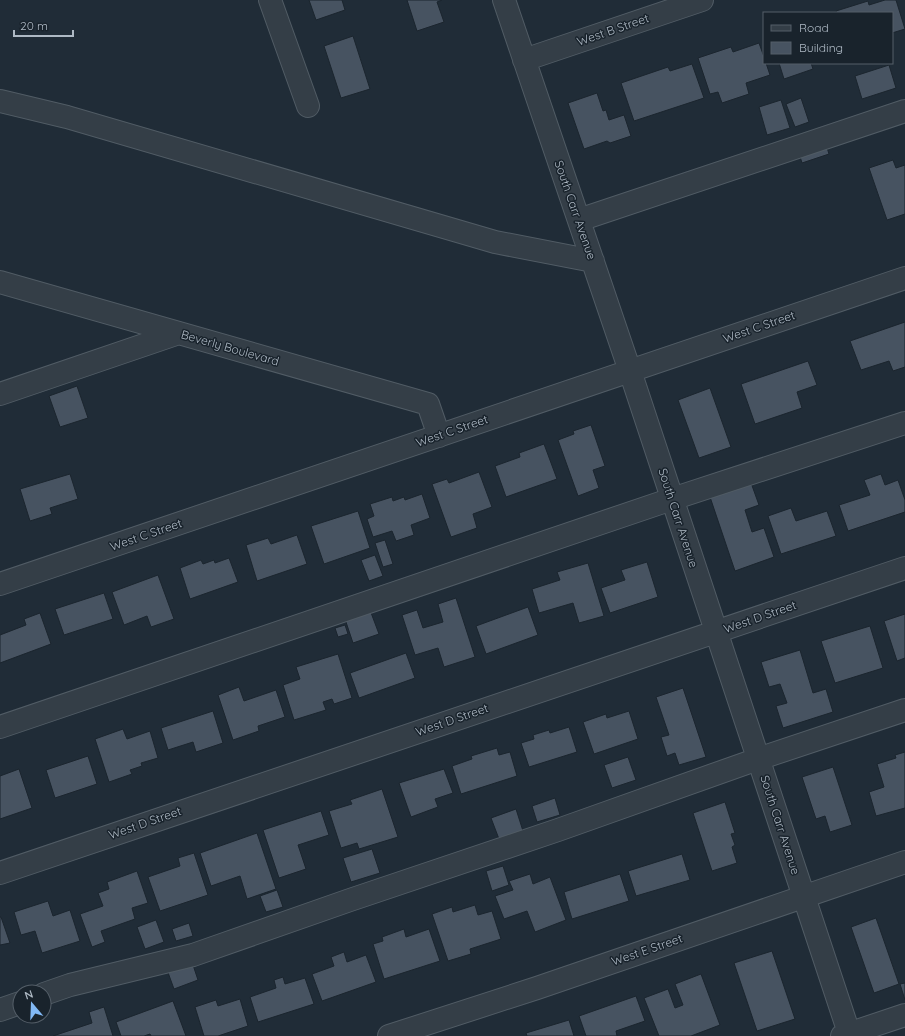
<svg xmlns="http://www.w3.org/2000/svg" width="905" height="1036" font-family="Quicksand,sans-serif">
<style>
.building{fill:#475361;stroke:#1b252e}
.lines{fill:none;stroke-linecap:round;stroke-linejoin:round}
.minor-casing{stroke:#515c65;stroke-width:24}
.minor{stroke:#343e47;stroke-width:22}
.labels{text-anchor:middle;stroke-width:3;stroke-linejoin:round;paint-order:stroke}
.street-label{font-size:12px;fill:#aeb9c4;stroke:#19232c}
</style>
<rect width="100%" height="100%" fill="#202c37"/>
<path class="building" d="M 309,0 L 342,0 L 345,10 L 316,20 Z
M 407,0 L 442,0 L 437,2 L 444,22 L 417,31 Z
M 885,0 L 896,0 L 905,29 L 892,33 L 892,13 L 837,13 L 836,11 L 868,1 L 869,5 Z
M 353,36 L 370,89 L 341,98 L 324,46 Z
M 759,43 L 764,57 L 764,63 L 766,63 L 770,75 L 746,83 L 749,94 L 722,103 L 718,92 L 710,94 L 698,58 L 731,47 L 733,52 Z
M 779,63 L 811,63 L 813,69 L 784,79 Z
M 692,64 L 704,98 L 634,121 L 621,83 L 668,67 L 670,71 Z
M 889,65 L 896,88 L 862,99 L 855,76 Z
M 597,93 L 603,111 L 606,110 L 609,120 L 624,115 L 631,136 L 610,143 L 607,141 L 584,149 L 568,103 Z
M 801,98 L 809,122 L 795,127 L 786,104 Z
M 781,100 L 790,128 L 767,135 L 759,107 Z
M 825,141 L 829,154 L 802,163 L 798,150 Z
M 893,160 L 896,168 L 905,165 L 905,214 L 887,220 L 869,168 Z
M 905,322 L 905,367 L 893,371 L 889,361 L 861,370 L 850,341 Z
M 808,361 L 817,385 L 797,392 L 802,408 L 755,424 L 741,384 Z
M 77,386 L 88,418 L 60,427 L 49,396 Z
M 710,388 L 731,447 L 699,458 L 678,400 Z
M 591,425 L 605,466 L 593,470 L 599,488 L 578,496 L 558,440 L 574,434 L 573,431 Z
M 544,444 L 557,479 L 506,497 L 495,466 L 520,457 L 519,453 Z
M 479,472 L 492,507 L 473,514 L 477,528 L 451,537 L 432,484 L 447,479 L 449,483 Z
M 70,474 L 78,499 L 50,508 L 52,514 L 30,521 L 20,489 Z
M 881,474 L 885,485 L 898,480 L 905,500 L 905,512 L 848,531 L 839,505 L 870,495 L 864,480 Z
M 750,480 L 759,505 L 745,510 L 752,532 L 764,528 L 774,557 L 735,571 L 709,494 Z
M 422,494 L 430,518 L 411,525 L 414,535 L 396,541 L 392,531 L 373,537 L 367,519 L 374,516 L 370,504 L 392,497 L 393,501 L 404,497 L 405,500 Z
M 791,508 L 796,521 L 827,511 L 836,536 L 781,554 L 768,516 Z
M 358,511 L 370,548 L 324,564 L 311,526 Z
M 297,535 L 307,564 L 257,581 L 246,545 L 268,538 L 271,544 Z
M 385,540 L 393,564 L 383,567 L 375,543 Z
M 375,555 L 383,576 L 369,581 L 361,560 Z
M 229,558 L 238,582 L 190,599 L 180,568 L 201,560 L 203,564 L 214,560 L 215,563 Z
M 647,562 L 658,597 L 610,613 L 601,588 L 625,580 L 621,570 Z
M 588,563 L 604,616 L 579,623 L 573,603 L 539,613 L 532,589 L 560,580 L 557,572 Z
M 158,575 L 174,619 L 151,627 L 147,616 L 124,625 L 112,592 Z
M 104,593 L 113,619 L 64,635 L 55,609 Z
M 456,598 L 475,657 L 444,667 L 438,648 L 415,655 L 402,615 L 417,610 L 423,628 L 443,622 L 438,604 Z
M 528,607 L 538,635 L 486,654 L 476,626 Z
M 370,610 L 379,634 L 353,643 L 345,619 Z
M 40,613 L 51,644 L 0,663 L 0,635 L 26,625 L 24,619 Z
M 905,614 L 905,658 L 897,661 L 884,621 Z
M 345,625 L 348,634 L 338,637 L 335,628 Z
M 870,626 L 883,668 L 835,683 L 821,641 Z
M 800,650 L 813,693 L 826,689 L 833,712 L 783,728 L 776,706 L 787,703 L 780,684 L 769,687 L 761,662 Z
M 406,653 L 415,678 L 359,698 L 350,673 Z
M 338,654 L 352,698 L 334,704 L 332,699 L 323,702 L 326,710 L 294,720 L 283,685 L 300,679 L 296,667 Z
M 239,687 L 244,701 L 276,690 L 285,717 L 258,726 L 259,731 L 233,740 L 218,695 Z
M 683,688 L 706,757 L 679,765 L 675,753 L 667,756 L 661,737 L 669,735 L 656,697 Z
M 213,711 L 223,743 L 196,752 L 193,742 L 168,750 L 161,728 Z
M 629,711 L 638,739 L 594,754 L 583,722 L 606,714 L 607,718 Z
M 569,727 L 577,752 L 529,767 L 521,743 L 534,739 L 533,735 L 549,730 L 550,733 Z
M 123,729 L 127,739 L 150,731 L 158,758 L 141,763 L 142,766 L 130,770 L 132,774 L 109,782 L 95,739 Z
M 497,748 L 499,755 L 510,752 L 517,776 L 461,794 L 452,766 L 472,759 L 471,756 Z
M 905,752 L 905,808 L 876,816 L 869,792 L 884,787 L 877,764 L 896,758 L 895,755 Z
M 88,756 L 97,784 L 55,798 L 46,770 Z
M 628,757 L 636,780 L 612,788 L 604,765 Z
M 833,767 L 852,825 L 830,832 L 825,816 L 816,819 L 802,777 Z
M 19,769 L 32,808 L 0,819 L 0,776 Z
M 444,769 L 453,793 L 435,799 L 438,807 L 411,817 L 399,783 Z
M 382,789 L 398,837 L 359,849 L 357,843 L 341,848 L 329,811 L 352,804 L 350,800 Z
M 555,798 L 560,815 L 537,822 L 532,806 Z
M 725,802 L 735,833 L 731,834 L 735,845 L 732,847 L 737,863 L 712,871 L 693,813 Z
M 516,809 L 523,831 L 499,839 L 491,818 Z
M 321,811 L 329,835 L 298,845 L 306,869 L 279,878 L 263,830 Z
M 257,833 L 276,889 L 247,899 L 240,876 L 211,886 L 200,853 Z
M 372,849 L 380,873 L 351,882 L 343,858 Z
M 194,853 L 208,895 L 160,911 L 148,877 L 180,866 L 178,858 Z
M 682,854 L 690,880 L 636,896 L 628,871 Z
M 503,866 L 509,885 L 492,891 L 486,871 Z
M 137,871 L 148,903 L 132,908 L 135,919 L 101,931 L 105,942 L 92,947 L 80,914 L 103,906 L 98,893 L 109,889 L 107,882 Z
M 530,874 L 533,884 L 550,877 L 566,920 L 535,932 L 527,911 L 504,919 L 495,896 L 513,890 L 509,881 Z
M 620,874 L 629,901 L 572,919 L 564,892 Z
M 277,890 L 283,907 L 266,912 L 260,896 Z
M 48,901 L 53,916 L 70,910 L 80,941 L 42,953 L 35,931 L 21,935 L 14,912 Z
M 475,905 L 478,915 L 492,911 L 501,939 L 470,949 L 471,954 L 448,961 L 432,914 L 452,907 L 453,912 Z
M 0,917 L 1,917 L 10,943 L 0,945 Z
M 876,918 L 899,984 L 874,993 L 851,927 Z
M 156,920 L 164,942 L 145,949 L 137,927 Z
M 189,923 L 193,936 L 176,941 L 172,929 Z
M 404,929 L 406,937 L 429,929 L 440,961 L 384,979 L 373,944 L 383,941 L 382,937 Z
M 772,951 L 795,1019 L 757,1031 L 734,963 Z
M 344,952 L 347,962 L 366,955 L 376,982 L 322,1001 L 312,974 L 334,966 L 331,957 Z
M 191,959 L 198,980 L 174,989 L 166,967 Z
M 701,974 L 720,1025 L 691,1036 L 659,1036 L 644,998 L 668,989 L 675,1008 L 683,1005 L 675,984 Z
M 283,977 L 285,984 L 305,978 L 314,1004 L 258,1022 L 250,997 L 276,988 L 274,980 Z
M 905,983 L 905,1000 L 900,984 Z
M 636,996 L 645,1021 L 616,1031 L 617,1036 L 586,1036 L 579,1016 Z
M 240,999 L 248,1026 L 218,1036 L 204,1036 L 195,1007 L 216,1000 L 218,1006 Z
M 173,1001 L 186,1036 L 151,1036 L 150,1034 L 144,1036 L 121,1036 L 116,1022 Z
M 104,1007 L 113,1036 L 53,1036 L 92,1023 L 89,1012 Z
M 569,1020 L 574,1036 L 527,1036 L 526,1033 Z"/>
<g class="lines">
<defs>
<path id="minor" d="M 270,0 L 308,106
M 504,0 L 630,371 L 850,1036
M 524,60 L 702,0
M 0,101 L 67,117 L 495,242 L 593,261
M 579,220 L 905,111
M 0,282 L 428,404 L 439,436
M 0,394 L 179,333
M 0,584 L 905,278
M 0,727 L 672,499 L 905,423
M 0,873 L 905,568
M 44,994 L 70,985 L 193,955 L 350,900 L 558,830 L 758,759 L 905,710
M 0,1010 L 20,1003
M 389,1036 L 537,988 L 905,862
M 842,1036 L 905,1015"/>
</defs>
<use href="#minor" class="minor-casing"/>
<use href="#minor" class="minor"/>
</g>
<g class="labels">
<g class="street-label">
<text transform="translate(613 30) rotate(-19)" y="4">West B Street</text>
<text transform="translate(575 210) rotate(71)" y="4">South Carr Avenue</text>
<text transform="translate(759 327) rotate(-19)" y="4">West C Street</text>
<text transform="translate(230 348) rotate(16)" y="4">Beverly Boulevard</text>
<text transform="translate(452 431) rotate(-19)" y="4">West C Street</text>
<text transform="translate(678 518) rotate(72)" y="4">South Carr Avenue</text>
<text transform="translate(146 535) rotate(-19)" y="4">West C Street</text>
<text transform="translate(760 617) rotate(-19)" y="4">West D Street</text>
<text transform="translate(452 720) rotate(-19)" y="4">West D Street</text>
<text transform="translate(145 823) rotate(-19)" y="4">West D Street</text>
<text transform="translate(780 825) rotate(72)" y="4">South Carr Avenue</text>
<text transform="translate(647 950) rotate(-19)" y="4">West E Street</text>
</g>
</g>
<rect x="763" y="12" width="130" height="52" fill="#19232c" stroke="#555f69"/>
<rect x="771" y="25" width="20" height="6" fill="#343e47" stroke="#555f69"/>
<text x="799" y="32" font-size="12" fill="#aeb9c4">Road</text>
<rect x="771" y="42" width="20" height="12" fill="#475361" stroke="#555f69"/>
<text x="799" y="52" font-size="12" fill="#aeb9c4">Building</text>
<g transform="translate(32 1004) rotate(341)"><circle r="19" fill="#19232c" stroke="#555f69"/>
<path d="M0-3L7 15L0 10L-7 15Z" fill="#82b9f5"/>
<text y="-6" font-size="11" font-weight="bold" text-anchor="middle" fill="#aeb9c4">N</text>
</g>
<path d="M14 30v6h59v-6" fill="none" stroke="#aeb9c4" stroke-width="2"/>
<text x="20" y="30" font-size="12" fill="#aeb9c4" stroke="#19232c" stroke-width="3" paint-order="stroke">20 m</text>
</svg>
